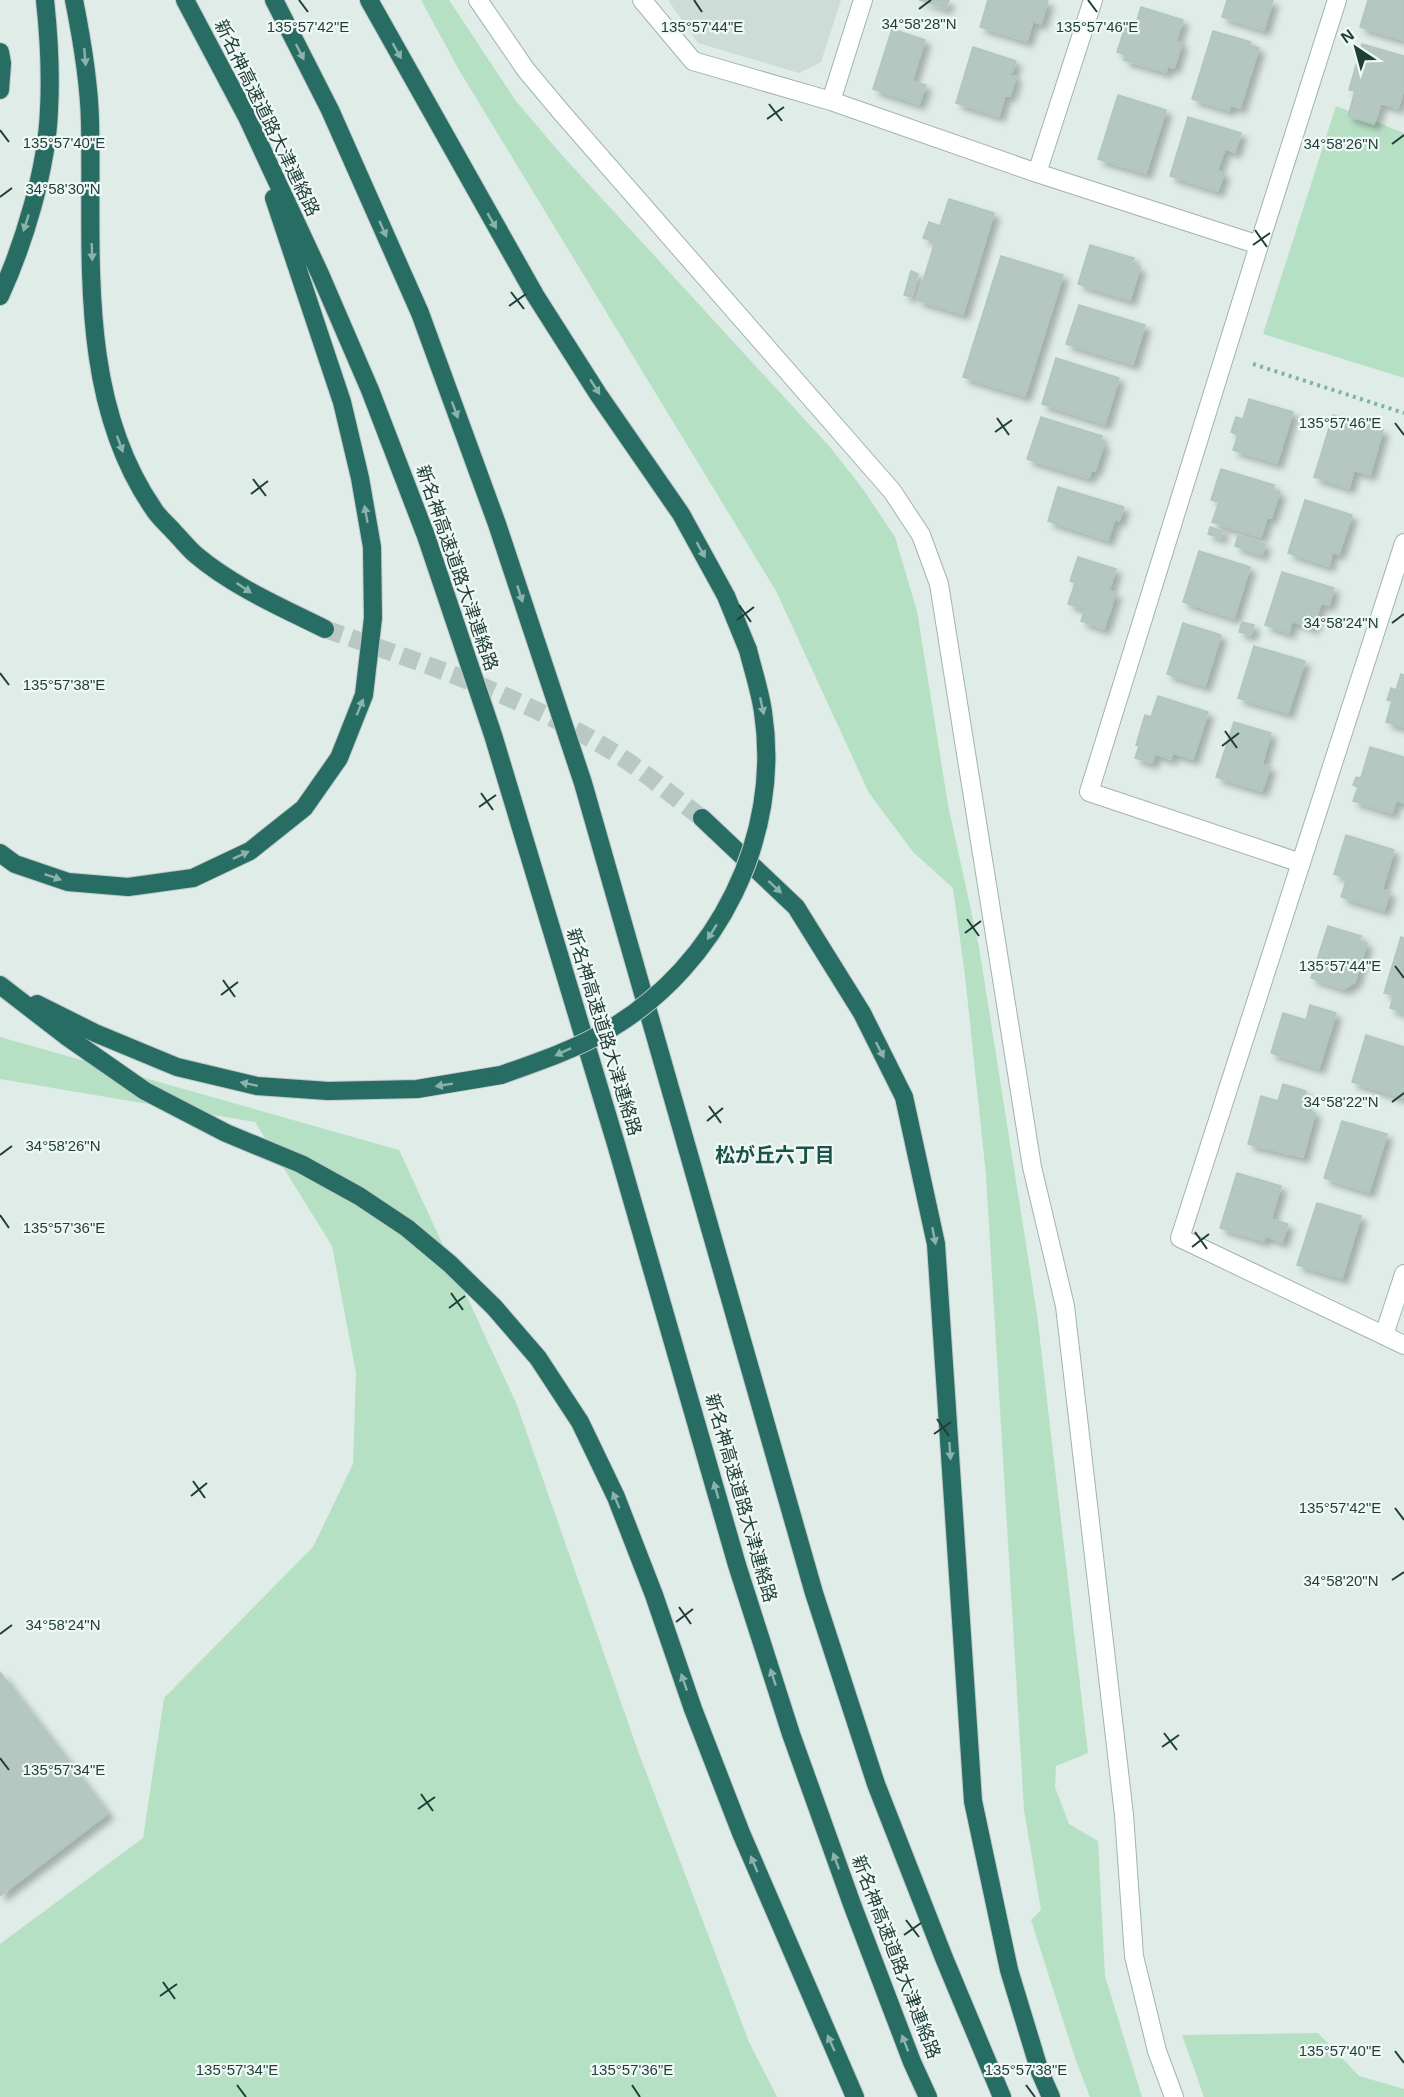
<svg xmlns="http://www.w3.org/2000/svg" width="1404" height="2097" font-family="Helvetica,'Noto Sans JP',sans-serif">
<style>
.built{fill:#cddcd6}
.green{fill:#b6e0c4}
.building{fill:#b4c7c0;stroke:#b1c6bf;stroke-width:1.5;filter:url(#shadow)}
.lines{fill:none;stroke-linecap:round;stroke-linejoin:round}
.highway-tunnel{stroke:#b8c9c4;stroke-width:18;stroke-dasharray:18 9;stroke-linecap:butt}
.minor-casing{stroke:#a1b4af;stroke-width:20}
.highway-casing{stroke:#c0c9c7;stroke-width:20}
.path{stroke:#7cb3a6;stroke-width:4;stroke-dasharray:3 4.5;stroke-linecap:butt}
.minor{stroke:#fff;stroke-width:18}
.highway{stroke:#276d63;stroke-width:18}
.highway-bridge-casing{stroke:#c0c9c7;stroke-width:20;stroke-linecap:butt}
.highway-bridge{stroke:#276d63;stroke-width:18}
.oneway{fill:#8cb2ac}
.ticks{fill:none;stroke:#1e3e38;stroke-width:2}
.labels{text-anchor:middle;stroke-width:4.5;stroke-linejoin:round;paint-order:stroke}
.street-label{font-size:18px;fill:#1e3e38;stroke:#f0f8f5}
.neighbourhood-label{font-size:20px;font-weight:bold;fill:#195248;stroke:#f0f8f5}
.ticks-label{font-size:15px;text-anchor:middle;fill:#1e3e38;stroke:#f0f8f5;stroke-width:4.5;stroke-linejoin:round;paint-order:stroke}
</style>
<defs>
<filter id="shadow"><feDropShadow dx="5.5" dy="5.5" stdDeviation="3" flood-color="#0004"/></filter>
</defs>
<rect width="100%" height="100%" fill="#dfece7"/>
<path class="built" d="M 668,0 L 841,0 L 821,62 L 799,73 L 698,43 Z"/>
<path class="green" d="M 421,0 L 449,0 L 516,101 L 560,153 L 830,447 L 863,489 L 895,537 L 917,611 L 948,805 L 979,947 L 1037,1314 L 1088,1753 L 1056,1766 L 1055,1787 L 1069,1824 L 1098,1841 L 1105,1976 L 1142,2097 L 1090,2097 L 1076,2061 L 1031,1920 L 1041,1910 L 1024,1810 L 986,1175 L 965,976 L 953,888 L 914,853 L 869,793 L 776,591 L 459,70 Z
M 1336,106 L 1404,133 L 1404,378 L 1263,334 Z
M 0,1037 L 399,1150 L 517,1405 L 638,1751 L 749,2042 L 777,2097 L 0,2097 L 0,1944 L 143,1838 L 164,1698 L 313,1547 L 353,1464 L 356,1373 L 332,1246 L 255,1122 L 0,1079 Z
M 1318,2033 L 1359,2076 L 1404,2089 L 1404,2097 L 1204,2097 L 1182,2035 Z"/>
<path class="building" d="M 919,0 L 949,0 L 946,8 Z
M 988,0 L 1043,0 L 1048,1 L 1041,24 L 1033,21 L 1027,41 L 980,27 Z
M 1227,0 L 1273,0 L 1264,30 L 1222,17 Z
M 1368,0 L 1404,0 L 1404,40 L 1360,27 Z
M 1141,7 L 1183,20 L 1176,41 L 1182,43 L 1174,68 L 1168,66 L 1166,72 L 1124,60 L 1126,55 L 1117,52 L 1127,21 L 1136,24 Z
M 892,29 L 925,40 L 912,81 L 926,85 L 919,104 L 873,89 Z
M 1213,31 L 1251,42 L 1250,45 L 1259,48 L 1240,108 L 1231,105 L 1229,110 L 1192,99 Z
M 1362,44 L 1404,56 L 1404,88 L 1398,108 L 1381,103 L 1374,124 L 1348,116 L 1355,91 L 1349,90 Z
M 973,47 L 1016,61 L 1011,75 L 1016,77 L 1010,96 L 1005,95 L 999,116 L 956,103 Z
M 1118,95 L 1166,110 L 1146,173 L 1098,159 Z
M 1188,117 L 1241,133 L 1235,152 L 1225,149 L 1217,171 L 1224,173 L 1218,191 L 1170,176 Z
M 949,199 L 994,213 L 963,314 L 917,300 L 935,242 L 923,238 L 929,222 L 940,226 Z
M 1090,245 L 1134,258 L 1131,265 L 1140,267 L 1130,300 L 1078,284 Z
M 1001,256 L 1063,275 L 1025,396 L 963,377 Z
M 911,271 L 918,274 L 911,297 L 904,295 Z
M 1079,305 L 1145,325 L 1133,364 L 1066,344 Z
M 1056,358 L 1119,378 L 1105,424 L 1042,404 Z
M 1249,399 L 1293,412 L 1277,463 L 1233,450 L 1238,435 L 1231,432 L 1236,417 L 1243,419 Z
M 1333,415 L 1383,430 L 1370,475 L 1354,470 L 1349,488 L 1314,477 Z
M 1041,417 L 1102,436 L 1099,442 L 1104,444 L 1095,471 L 1091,470 L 1089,478 L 1027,459 Z
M 1221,469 L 1274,485 L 1272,490 L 1280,492 L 1271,518 L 1267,517 L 1261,537 L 1212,522 L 1219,502 L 1211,500 Z
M 1058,487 L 1124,507 L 1119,521 L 1115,519 L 1108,540 L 1048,521 Z
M 1305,500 L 1352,515 L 1339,554 L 1332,552 L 1329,566 L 1288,553 Z
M 1210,527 L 1223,531 L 1221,538 L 1208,534 Z
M 1238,535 L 1265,544 L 1262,555 L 1235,546 Z
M 1199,551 L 1250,567 L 1234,618 L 1183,602 Z
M 1078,557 L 1116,569 L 1109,591 L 1116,593 L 1104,629 L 1081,621 L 1085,609 L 1068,604 L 1075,583 L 1070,581 Z
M 1282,572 L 1334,588 L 1329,605 L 1321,603 L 1313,628 L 1292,621 L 1289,633 L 1265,625 Z
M 1242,622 L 1254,625 L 1251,635 L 1239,632 Z
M 1183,623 L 1221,635 L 1205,686 L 1167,674 Z
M 1254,646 L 1305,661 L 1288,713 L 1238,698 Z
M 1401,674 L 1404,675 L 1404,727 L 1386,722 L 1392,701 L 1387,700 L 1391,688 L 1396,690 Z
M 1158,696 L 1208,712 L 1193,759 L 1173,753 L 1171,759 L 1155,754 L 1152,763 L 1135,758 L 1139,746 L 1136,745 L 1145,715 L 1151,717 Z
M 1234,722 L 1271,733 L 1262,764 L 1270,767 L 1262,791 L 1216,777 Z
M 1370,747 L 1404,757 L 1404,803 L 1396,800 L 1392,813 L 1353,801 L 1358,787 L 1353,785 L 1356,777 L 1361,778 Z
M 1346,835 L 1394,850 L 1382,890 L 1390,892 L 1384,910 L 1341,897 L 1347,878 L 1334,874 Z
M 1328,926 L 1361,936 L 1359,941 L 1367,943 L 1355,982 L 1344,989 L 1311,978 Z
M 1401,937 L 1404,938 L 1404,1013 L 1390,1008 L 1394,995 L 1384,993 Z
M 1310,1005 L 1336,1013 L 1319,1068 L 1271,1053 L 1283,1013 L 1306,1020 Z
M 1366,1035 L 1404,1047 L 1404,1098 L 1352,1082 Z
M 1283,1084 L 1306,1091 L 1302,1103 L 1315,1113 L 1303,1157 L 1248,1144 L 1261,1096 L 1278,1101 Z
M 1342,1121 L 1387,1134 L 1369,1192 L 1324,1178 Z
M 1237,1173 L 1281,1186 L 1271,1219 L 1288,1224 L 1282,1242 L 1265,1236 L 1264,1241 L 1220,1228 Z
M 1317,1203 L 1361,1216 L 1342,1278 L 1297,1265 Z
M 0,1672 L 108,1813 L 0,1896 Z"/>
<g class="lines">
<path class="highway-tunnel" d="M 325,629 C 423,663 522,696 610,750 C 642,769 672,796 702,818"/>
<defs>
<path id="minor" d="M 478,0 L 526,70 L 562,113 L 892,491 L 921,535 L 939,584 L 1032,1167 L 1065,1306 L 1124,1815 L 1134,1956 L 1157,2051 L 1174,2097
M 642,0 L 693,61 L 831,101 L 1037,173 L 1259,245
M 831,101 L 863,0
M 1037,173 L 1093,0
M 1404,543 L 1180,1238 L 1404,1345
M 1301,863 L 1089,792 L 1259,245 L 1337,0
M 1384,1335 L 1404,1274"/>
<path id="highway" d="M 74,0 C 82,40 89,80 90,121 C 93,250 76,396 153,508 C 158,517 167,524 174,532 C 181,539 188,548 196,555 C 234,587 281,607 325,629
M 185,0 L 247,117 L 320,274 L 370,390 L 426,536 L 493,735 L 616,1144 L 737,1565 L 791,1734 L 853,1907 L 912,2062 L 928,2097
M 274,0 L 330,110 L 420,313 L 497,524 L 583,783 L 814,1593 L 876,1784 L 944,1958 L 1002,2097
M 369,0 L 535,295 L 598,394 L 681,514 L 726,596 L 748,650
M 0,52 L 2,63 L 0,90
M 0,296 C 24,244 47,168 49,110 C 51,73 49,37 45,0
M 702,818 L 796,907 L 862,1013 L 904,1097 L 936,1244 L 973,1801 L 1009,1970 L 1040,2072 L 1051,2097
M 0,853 L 15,864 L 68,882 L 128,887 L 193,878 L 250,851 L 304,808 L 339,758 L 364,695 L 373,618 L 372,547 L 360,478 L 342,402 L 274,198
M 0,985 L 66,1036 L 145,1091 L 226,1133 L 301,1164 L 359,1196 L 407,1228 L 450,1264 L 494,1307 L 538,1358 L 580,1422 L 616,1497 L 654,1595 L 693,1709 L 741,1833 L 855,2097
M 37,1004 L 95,1033 L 177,1067 L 257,1086 L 328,1091 L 417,1089 L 501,1075"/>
</defs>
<use href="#minor" class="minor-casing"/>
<use href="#highway" class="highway-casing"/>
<path class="path" d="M 1253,364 L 1404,413"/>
<use href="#minor" class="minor"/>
<use href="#highway" class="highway"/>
<defs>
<path id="highway-bridge" d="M 501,1075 C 538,1062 576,1049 610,1029 C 718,965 782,836 763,712 C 760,691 753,670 748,650"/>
</defs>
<use href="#highway-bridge" class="highway-bridge-casing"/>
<use href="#highway-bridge" class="highway-bridge"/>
</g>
<defs><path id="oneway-solid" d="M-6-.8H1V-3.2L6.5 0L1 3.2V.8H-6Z" transform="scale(1.5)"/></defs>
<g class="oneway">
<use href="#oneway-solid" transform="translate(397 51) rotate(61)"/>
<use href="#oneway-solid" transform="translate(300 52) rotate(63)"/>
<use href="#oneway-solid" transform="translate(85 57) rotate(85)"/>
<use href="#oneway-solid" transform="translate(492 221) rotate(60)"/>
<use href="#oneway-solid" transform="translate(26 223) rotate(108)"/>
<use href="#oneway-solid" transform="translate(383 229) rotate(66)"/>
<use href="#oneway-solid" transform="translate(92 252) rotate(88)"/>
<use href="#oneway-solid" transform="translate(595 387) rotate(57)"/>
<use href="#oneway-solid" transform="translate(455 410) rotate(70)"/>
<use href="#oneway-solid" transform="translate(120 444) rotate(70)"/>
<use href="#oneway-solid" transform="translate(366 514) rotate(-100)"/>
<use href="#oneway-solid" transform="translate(701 550) rotate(61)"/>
<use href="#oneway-solid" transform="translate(244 588) rotate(34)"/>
<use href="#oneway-solid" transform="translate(520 594) rotate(72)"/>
<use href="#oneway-solid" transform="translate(762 706) rotate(78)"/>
<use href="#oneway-solid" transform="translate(360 707) rotate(-68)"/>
<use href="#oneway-solid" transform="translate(241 855) rotate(-25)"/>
<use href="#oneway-solid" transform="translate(53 877) rotate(19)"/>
<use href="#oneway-solid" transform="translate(775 887) rotate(43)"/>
<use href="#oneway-solid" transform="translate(712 932) rotate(122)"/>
<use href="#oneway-solid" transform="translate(880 1050) rotate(63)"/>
<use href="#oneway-solid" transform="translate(563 1052) rotate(154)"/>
<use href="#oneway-solid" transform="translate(249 1084) rotate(-168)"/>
<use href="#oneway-solid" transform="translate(444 1085) rotate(171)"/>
<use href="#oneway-solid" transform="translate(934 1236) rotate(79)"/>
<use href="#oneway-solid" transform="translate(950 1451) rotate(86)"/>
<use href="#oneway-solid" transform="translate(716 1490) rotate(-106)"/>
<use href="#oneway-solid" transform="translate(616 1500) rotate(-113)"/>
<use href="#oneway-solid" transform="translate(773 1677) rotate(-108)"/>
<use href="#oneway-solid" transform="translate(684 1682) rotate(-109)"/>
<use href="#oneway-solid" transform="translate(836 1861) rotate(-110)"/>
<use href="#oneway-solid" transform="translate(754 1864) rotate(-113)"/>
<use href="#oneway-solid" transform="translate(831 2043) rotate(-114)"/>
<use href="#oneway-solid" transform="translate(905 2043) rotate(-111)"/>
</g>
<path class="ticks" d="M 299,0 L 308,12M 694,0 L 702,12M 1088,0 L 1097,12M 919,9 L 931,0M 769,104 L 782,121M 767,119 L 784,107M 0,130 L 9,142M 1392,144 L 1404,135M 0,197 L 12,188M 1255,230 L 1267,247M 1253,245 L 1270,233M 511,292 L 524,309M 509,306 L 526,294M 997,418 L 1009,435M 1395,423 L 1404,435M 995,432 L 1012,420M 253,479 L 266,496M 251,494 L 268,481M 739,605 L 751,622M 737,620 L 754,607M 1392,623 L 1404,614M 0,673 L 9,685M 1225,731 L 1237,748M 1222,746 L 1239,733M 481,793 L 493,810M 479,807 L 496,795M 967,919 L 979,936M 965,933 L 981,921M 1395,966 L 1404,978M 223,980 L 235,997M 221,995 L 238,982M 1392,1102 L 1404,1093M 709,1106 L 721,1123M 707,1121 L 723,1108M 0,1155 L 12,1146M 0,1215 L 9,1228M 1195,1232 L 1207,1249M 1192,1247 L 1209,1234M 451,1293 L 463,1310M 449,1308 L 465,1296M 937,1419 L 949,1436M 934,1434 L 951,1422M 193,1481 L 205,1498M 191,1496 L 207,1483M 1395,1508 L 1404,1520M 1392,1580 L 1404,1572M 679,1607 L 691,1624M 676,1622 L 693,1609M 0,1634 L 12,1625M 1164,1733 L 1177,1750M 1162,1747 L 1179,1735M 0,1758 L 9,1770M 421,1794 L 433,1811M 418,1809 L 435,1797M 906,1920 L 919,1937M 904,1935 L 921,1923M 163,1982 L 175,1999M 160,1996 L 177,1984M 1395,2051 L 1404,2063M 237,2085 L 246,2097M 632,2085 L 640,2097M 1026,2085 L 1035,2097"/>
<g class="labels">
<g class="street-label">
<text transform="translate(267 118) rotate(64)" y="6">新名神高速道路大津連絡路</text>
<text transform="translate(457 568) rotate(71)" y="6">新名神高速道路大津連絡路</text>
<text transform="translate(604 1032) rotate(73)" y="6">新名神高速道路大津連絡路</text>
<text transform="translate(741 1498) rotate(74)" y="6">新名神高速道路大津連絡路</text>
<text transform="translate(896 1957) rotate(69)" y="6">新名神高速道路大津連絡路</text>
</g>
<g class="neighbourhood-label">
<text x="775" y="1162">松が丘六丁目</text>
</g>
</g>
<g class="ticks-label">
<text x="919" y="29">34°58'28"N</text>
<text x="308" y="32">135°57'42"E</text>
<text x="702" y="32">135°57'44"E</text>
<text x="1097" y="32">135°57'46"E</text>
<text x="64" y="148">135°57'40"E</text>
<text x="1341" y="149">34°58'26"N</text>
<text x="63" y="194">34°58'30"N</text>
<text x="1340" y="428">135°57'46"E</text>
<text x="1341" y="628">34°58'24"N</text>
<text x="64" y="690">135°57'38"E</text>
<text x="1340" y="971">135°57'44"E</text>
<text x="1341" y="1107">34°58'22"N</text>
<text x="63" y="1151">34°58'26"N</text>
<text x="64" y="1233">135°57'36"E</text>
<text x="1340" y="1513">135°57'42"E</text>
<text x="1341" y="1586">34°58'20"N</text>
<text x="63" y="1630">34°58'24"N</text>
<text x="64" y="1775">135°57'34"E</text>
<text x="1340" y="2056">135°57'40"E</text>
<text x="237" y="2075">135°57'34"E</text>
<text x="632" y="2075">135°57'36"E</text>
<text x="1026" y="2075">135°57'38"E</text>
</g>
<g transform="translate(1356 48) rotate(324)" stroke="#f0f8f5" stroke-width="4.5" paint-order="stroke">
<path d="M0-4.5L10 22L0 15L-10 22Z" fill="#1e3e38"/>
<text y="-9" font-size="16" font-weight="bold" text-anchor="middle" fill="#1e3e38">N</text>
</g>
</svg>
